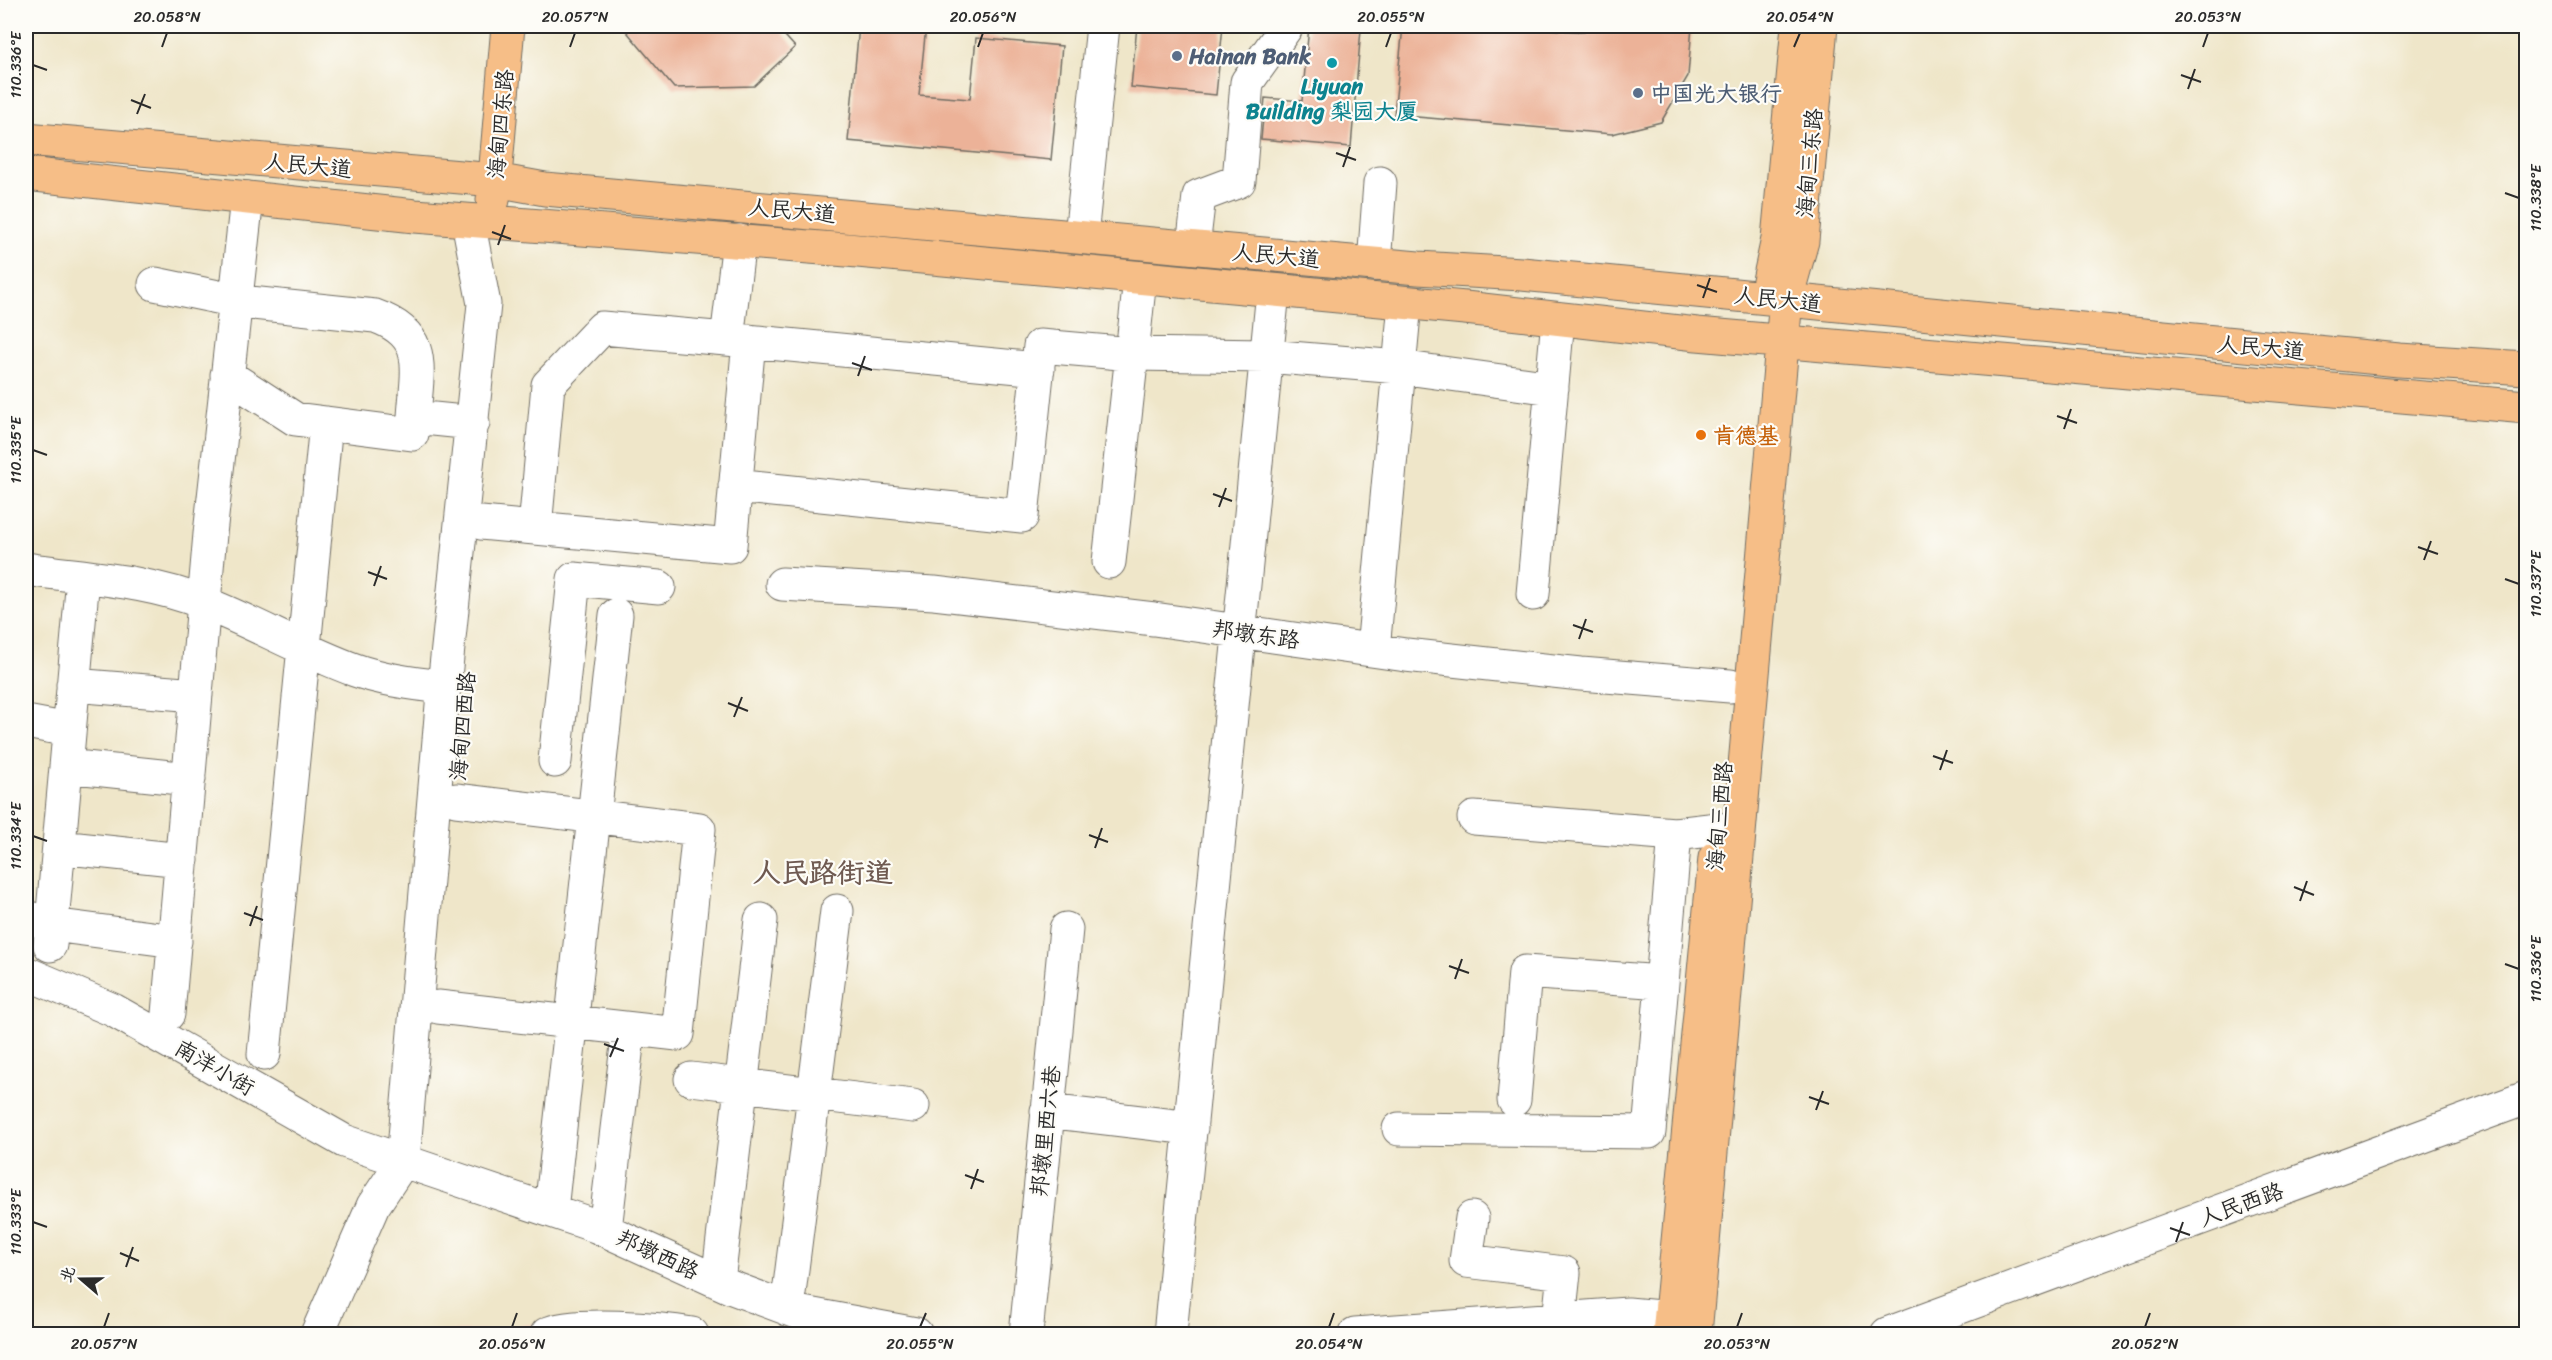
<svg xmlns="http://www.w3.org/2000/svg" width="2552" height="1360" font-family="Sriracha,'LXGW WenKai TC',sans-serif">
<style>
.built{fill:#f6d1c5}
.building{fill:#ecb298}
.lines{fill:none;stroke-linecap:round;stroke-linejoin:round}
.minor-casing{stroke:#706c62;stroke-width:35}
.major-casing{stroke:#706c62;stroke-width:35}
.minor{stroke:#fff;stroke-width:33}
.major{stroke:#f6be87;stroke-width:33}
.ticks{fill:none;stroke:#2b2b2b;stroke-width:2}
.service-dot{fill:#5c6f8a;stroke:#fdfcf7;stroke-width:2}
.culture-dot{fill:#0f9aa8;stroke:#fdfcf7;stroke-width:2}
.food-dot{fill:#e8710a;stroke:#fdfcf7;stroke-width:2}
.labels{text-anchor:middle;stroke-width:4.5;stroke-linejoin:round;paint-order:stroke}
.service-label{font-size:22px;font-weight:bold;fill:#4e5e75;stroke:#fdfcf7;text-anchor:start}
.culture-label{font-size:22px;font-weight:bold;fill:#0d838f;stroke:#fdfcf7}
.street-label{font-size:22px;fill:#2b2b2b;stroke:#fdfcf7}
.food-label{font-size:22px;font-weight:bold;fill:#c56008;stroke:#fdfcf7;text-anchor:start}
.district-label{font-size:28px;font-weight:bold;fill:#6f5a51;stroke:#fdfcf7}
.neatline{fill:none;stroke:#2b2b2b;stroke-width:2}
.ticks-label{font-size:15px;text-anchor:middle;fill:#2b2b2b}
</style>
<rect width="100%" height="100%" fill="#fdfcf7"/>
<filter id="ink" filterUnits="userSpaceOnUse"><feTurbulence type="fractalNoise" baseFrequency=".0167" numOctaves="2"/><feDisplacementMap in="SourceGraphic" scale="12" xChannelSelector="R" yChannelSelector="G"/><feConvolveMatrix kernelMatrix="1 2 1 2 8 2 1 2 1" color-interpolation-filters="sRGB"/></filter>
<filter id="wash" filterUnits="userSpaceOnUse"><feTurbulence type="fractalNoise" baseFrequency=".008" numOctaves="4" result="noise"/><feDisplacementMap in="SourceGraphic" scale="24" xChannelSelector="R" yChannelSelector="G"/><feGaussianBlur stdDeviation="1.35" result="paint"/><feColorMatrix in="noise" values="0 0 0 0 0 0 0 0 0 0 0 0 0 0 0 0 0 1.4 0 .05"/><feComposite in="paint" operator="in"/></filter>
<g filter="url(#wash)">
<rect width="100%" height="100%" fill="#efe6c9"/>
<path class="built" d="M 562,1323 L 677,1326 L 736,1329 L 767,1334 L 364,1334 L 505,1330 L 521,1325 Z"/>
<g id="blocks">
<path class="building" d="M 622,26 L 776,26 L 795,47 L 754,86 L 674,88 Z
M 859,26 L 926,26 L 919,95 L 970,99 L 976,38 L 1062,46 L 1051,160 L 848,141 Z
M 1137,26 L 1223,26 L 1216,95 L 1131,87 Z
M 1309,26 L 1361,29 L 1351,147 L 1261,139 L 1265,98 L 1302,101 Z
M 1403,26 L 1511,26 L 1584,32 L 1585,26 L 1692,26 L 1688,76 L 1661,122 L 1612,134 L 1394,115 Z"/>
</g>
</g>
<g filter="url(#ink)">
<use href="#blocks" fill-opacity="0" stroke="#706c62" stroke-width="1.5"/>
<g class="lines">
<defs>
<path id="minor" d="M 1081,236 L 1103,26
M 1193,247 L 1199,196 L 1239,181 L 1247,82 L 1287,26
M 1374,264 L 1380,183
M 155,284 L 242,302 L 375,316 C 429,335 417,369 414,417
M 727,339 L 739,241
M 747,341 L 1038,369
M 227,375 L 295,419 L 412,434 L 414,417 L 473,423
M 735,486 L 1022,516 L 1040,346 L 1132,354 L 1140,278
M 481,523 L 535,528 L 548,385 L 602,328 L 749,341 L 730,546 L 535,528
M 1109,562 L 1132,354 L 1266,356 L 1399,367 L 1552,388
M 26,569 C 85,578 148,580 204,603 C 255,623 303,651 355,670 C 383,680 414,684 444,687
M 782,584 L 934,593 L 1154,619 L 1406,655 L 1581,674 L 1730,686
M 1533,594 L 1558,319
M 1373,650 L 1405,303
M 73,685 L 196,695
M 26,722 L 69,730
M 555,761 L 574,579 L 659,587
M 66,766 L 189,779
M 1474,818 L 1675,834
M 59,847 L 182,860
M 26,917 L 52,925 L 175,941
M 50,945 L 83,578
M 26,973 L 113,1010 L 344,1141 L 596,1226 L 730,1287 L 797,1312 L 916,1334
M 438,1007 L 678,1034 L 699,829 L 456,800
M 168,1014 L 210,534 L 247,198
M 264,1054 L 326,423
M 691,1079 L 913,1106
M 1514,1100 L 1525,972 L 1662,982
M 1047,1111 L 1191,1128
M 1399,1129 L 1649,1132 L 1675,834 L 1718,829
M 551,1210 L 616,615
M 1472,1218 L 1466,1261 L 1564,1273 L 1559,1320
M 605,1229 L 629,1029
M 718,1281 L 761,920
M 787,1309 L 837,911
M 317,1334 L 373,1206 L 403,1161 L 442,705 L 484,304 L 468,221
M 547,1334 C 572,1321 663,1329 692,1334
M 1026,1334 L 1066,929
M 1170,1334 L 1273,291
M 1355,1334 L 1628,1314 L 1671,1318
M 1887,1334 L 2526,1098"/>
<path id="major" d="M 26,139 L 495,180 L 545,189 L 1418,268 L 1522,274 L 2399,360 L 2526,368
M 26,174 L 415,216 L 847,250 L 1465,308 L 1697,334 L 2526,407
M 493,200 L 508,26
M 1767,290 L 1778,239 L 1798,26
M 1669,1334 L 1715,858
M 1695,1334 L 1786,299 L 1802,241 L 1821,26"/>
</defs>
<use href="#minor" class="minor-casing"/>
<use href="#major" class="major-casing"/>
<use href="#minor" class="minor"/>
<use href="#major" class="major"/>
</g>
</g>
<path class="ticks" d="M 162,47 L 167,33M 570,47 L 575,33M 978,47 L 983,33M 1386,47 L 1391,33M 1794,47 L 1800,33M 2203,47 L 2208,33M 33,65 L 47,70M 2181,75 L 2201,82M 2188,89 L 2195,69M 131,100 L 151,108M 137,114 L 145,94M 1336,153 L 1356,160M 1343,167 L 1350,147M 2505,193 L 2519,198M 492,232 L 511,239M 498,245 L 505,225M 1697,285 L 1717,292M 1703,298 L 1710,278M 852,363 L 872,370M 858,376 L 865,356M 2057,416 L 2077,423M 2064,429 L 2071,409M 33,450 L 47,455M 1213,494 L 1232,501M 1219,507 L 1226,488M 2418,547 L 2438,554M 2424,560 L 2431,541M 368,572 L 387,579M 2505,579 L 2519,584M 374,586 L 381,566M 1573,625 L 1593,632M 1579,639 L 1586,619M 728,703 L 748,711M 734,717 L 742,697M 1933,756 L 1953,763M 1940,770 L 1947,750M 1089,835 L 1108,842M 33,836 L 47,841M 1095,848 L 1102,828M 2294,887 L 2314,895M 2300,901 L 2307,881M 244,913 L 263,920M 250,926 L 257,906M 2505,964 L 2519,969M 1449,966 L 1469,973M 1455,979 L 1462,959M 604,1044 L 624,1051M 610,1057 L 618,1038M 1809,1097 L 1829,1104M 1816,1110 L 1823,1091M 965,1175 L 984,1182M 971,1189 L 978,1169M 33,1222 L 47,1227M 2170,1228 L 2190,1235M 2176,1242 L 2183,1222M 120,1253 L 139,1261M 126,1267 L 133,1247M 104,1327 L 109,1313M 512,1327 L 517,1313M 920,1327 L 926,1313M 1329,1327 L 1334,1313M 1737,1327 L 1742,1313M 2145,1327 L 2150,1313"/>
<g class="service-dot">
<circle cx="1177" cy="56" r="6"/>
<circle cx="1638" cy="93" r="6"/>
</g>
<circle class="culture-dot" cx="1332" cy="63" r="6"/>
<circle class="food-dot" cx="1701" cy="435" r="6"/>
<g class="labels">
<g class="service-label">
<text x="1189" y="64">Hainan Bank</text>
<text x="1650" y="101">中国光大银行</text>
</g>
<g class="culture-label">
<text x="1332" y="94">Liyuan<tspan x="1332" dy="25">Building 梨园大厦</tspan></text>
</g>
<g class="street-label">
<text transform="translate(500 124) rotate(-85)" y="8">海甸四东路</text>
<text transform="translate(1809 163) rotate(-85)" y="8">海甸三东路</text>
<text transform="translate(308 165) rotate(5)" y="8">人民大道</text>
<text transform="translate(792 210) rotate(5)" y="8">人民大道</text>
<text transform="translate(1276 255) rotate(5)" y="8">人民大道</text>
<text transform="translate(1778 299) rotate(6)" y="8">人民大道</text>
<text transform="translate(2261 347) rotate(5)" y="8">人民大道</text>
<text transform="translate(1256 634) rotate(8)" y="8">邦墩东路</text>
<text transform="translate(462 726) rotate(-85)" y="8">海甸四西路</text>
<text transform="translate(1719 816) rotate(-85)" y="8">海甸三西路</text>
<text transform="translate(215 1067) rotate(30)" y="8">南洋小街</text>
<text transform="translate(1045 1131) rotate(-84)" y="8">邦墩里西六巷</text>
<text transform="translate(2241 1204) rotate(-20)" y="8">人民西路</text>
<text transform="translate(658 1254) rotate(25)" y="8">邦墩西路</text>
</g>
<g class="food-label">
<text x="1713" y="443">肯德基</text>
</g>
<g class="district-label">
<text x="823" y="882">人民路街道</text>
</g>
</g>
<rect width="2552" height="1360" fill="none" stroke="#fdfcf7" stroke-width="66"/>
<g transform="translate(81 1279) rotate(290)" stroke="#fdfcf7" stroke-width="4.5" paint-order="stroke">
<path d="M0-4.5L10 22L0 15L-10 22Z" fill="#2b2b2b"/>
<text y="-9" font-size="16" font-weight="bold" text-anchor="middle" fill="#2b2b2b">北</text>
</g>
<rect x="33" y="33" width="2486" height="1294" class="neatline"/>
<g class="ticks-label">
<text x="167" y="22">20.058°N</text>
<text x="575" y="22">20.057°N</text>
<text x="983" y="22">20.056°N</text>
<text x="1391" y="22">20.055°N</text>
<text x="1800" y="22">20.054°N</text>
<text x="2208" y="22">20.053°N</text>
<text transform="translate(16 65) rotate(-90)" y="5">110.336°E</text>
<text transform="translate(2536 198) rotate(-90)" y="5">110.338°E</text>
<text transform="translate(16 450) rotate(-90)" y="5">110.335°E</text>
<text transform="translate(2536 584) rotate(-90)" y="5">110.337°E</text>
<text transform="translate(16 836) rotate(-90)" y="5">110.334°E</text>
<text transform="translate(2536 969) rotate(-90)" y="5">110.336°E</text>
<text transform="translate(16 1222) rotate(-90)" y="5">110.333°E</text>
<text x="104" y="1349">20.057°N</text>
<text x="512" y="1349">20.056°N</text>
<text x="920" y="1349">20.055°N</text>
<text x="1329" y="1349">20.054°N</text>
<text x="1737" y="1349">20.053°N</text>
<text x="2145" y="1349">20.052°N</text>
</g>
</svg>
